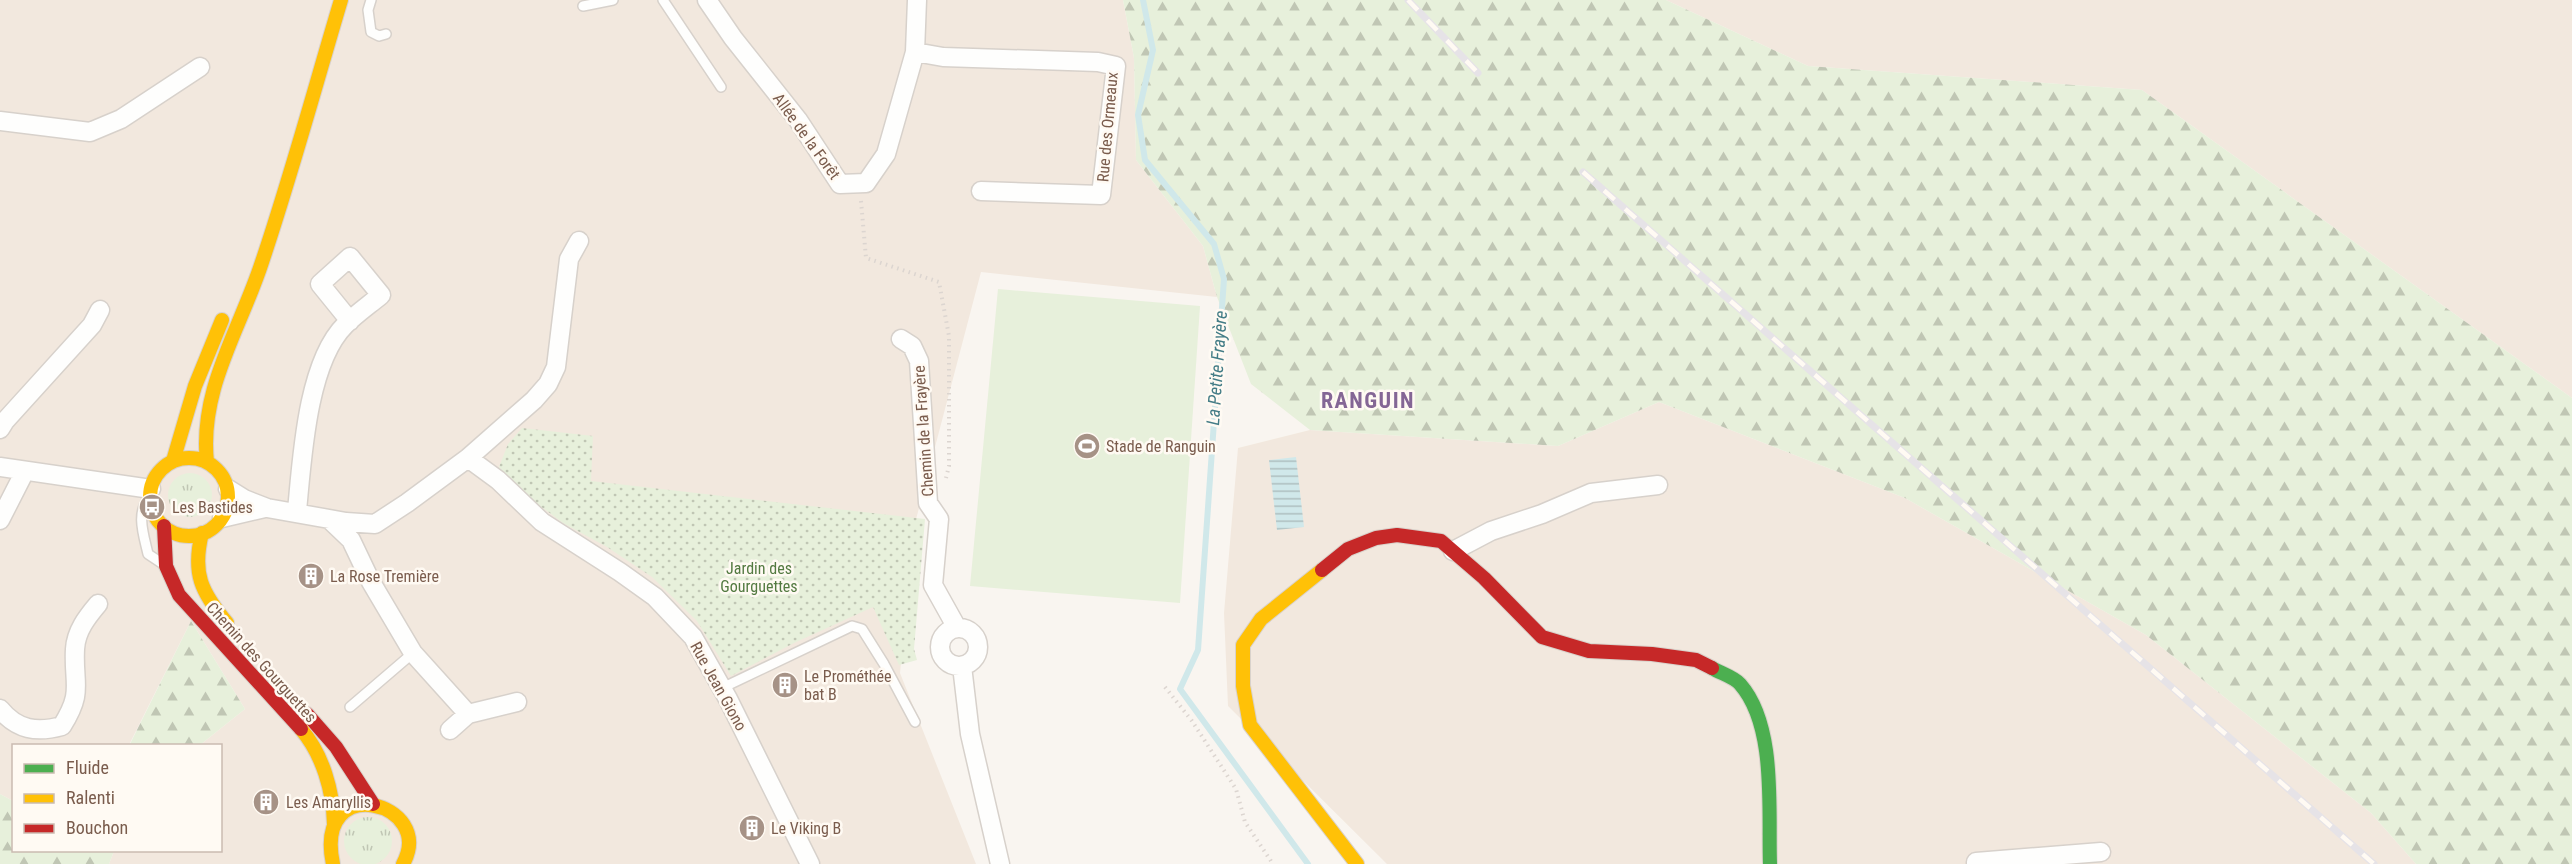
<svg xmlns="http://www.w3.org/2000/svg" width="2572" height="864" font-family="'Roboto Condensed',sans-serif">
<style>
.residential{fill:#f2e8de}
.grass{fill:url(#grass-tufts)}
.forest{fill:url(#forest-firs)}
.park{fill:url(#park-dots)}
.garden{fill:#e7f0db}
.water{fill:url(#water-rules)}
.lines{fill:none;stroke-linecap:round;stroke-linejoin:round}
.stream{stroke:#d0e8ea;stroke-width:6}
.lane-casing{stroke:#d7d1cb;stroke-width:12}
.street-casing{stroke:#d7d1cb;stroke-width:21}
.fast-casing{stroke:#d9d2cb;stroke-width:16}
.slow-casing{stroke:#d9d2cb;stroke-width:16}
.jam-casing{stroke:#d9d2cb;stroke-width:16}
.path{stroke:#dcd5d0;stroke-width:4;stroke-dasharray:1.5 4.5;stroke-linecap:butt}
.lane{stroke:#fefefd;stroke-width:9}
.street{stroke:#fefefd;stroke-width:18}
.fast{stroke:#4caf50;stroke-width:14}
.slow{stroke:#ffc107;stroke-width:14}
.jam{stroke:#c62828;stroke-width:14}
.rail-casing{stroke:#e6e3e7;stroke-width:7}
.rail{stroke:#fffaf3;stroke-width:4.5;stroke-dasharray:14;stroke-linecap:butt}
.labels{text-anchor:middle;stroke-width:5;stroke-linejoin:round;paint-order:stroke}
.street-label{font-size:16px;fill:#7a5c4d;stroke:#fffaf3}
.poi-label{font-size:16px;fill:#7a5c4d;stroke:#fffaf3;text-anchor:start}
.park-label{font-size:16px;fill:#537a41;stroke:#fffaf3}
.water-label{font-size:18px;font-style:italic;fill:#437c86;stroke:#fffaf3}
.district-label{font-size:22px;font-weight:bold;letter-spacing:1.5px;fill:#846695;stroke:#fffaf3}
</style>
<defs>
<pattern id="grass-tufts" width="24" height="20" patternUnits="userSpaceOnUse" patternTransform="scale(1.5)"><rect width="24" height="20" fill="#e7f0db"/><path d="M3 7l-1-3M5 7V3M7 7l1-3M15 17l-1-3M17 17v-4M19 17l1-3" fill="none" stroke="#c0c6b4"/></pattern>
<pattern id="forest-firs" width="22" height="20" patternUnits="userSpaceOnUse" patternTransform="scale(1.5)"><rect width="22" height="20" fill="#e7f0db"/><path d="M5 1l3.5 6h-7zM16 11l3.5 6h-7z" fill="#c0c6b4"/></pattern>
<pattern id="park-dots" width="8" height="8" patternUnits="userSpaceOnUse" patternTransform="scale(1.5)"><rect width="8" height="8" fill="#e7f0db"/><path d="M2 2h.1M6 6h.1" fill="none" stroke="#c0c6b4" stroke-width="1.8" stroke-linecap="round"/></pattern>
<pattern id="water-rules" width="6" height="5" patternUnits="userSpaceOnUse" patternTransform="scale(1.5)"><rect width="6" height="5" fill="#d0e8ea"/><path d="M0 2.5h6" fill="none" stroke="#aebfc0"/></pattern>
</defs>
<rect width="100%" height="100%" fill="#f9f5f0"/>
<path class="residential" d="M 0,0 L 1123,0 L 1134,58 L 1136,160 L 1203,246 L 1217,297 L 981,272 L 914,527 L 900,673 L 976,864 L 109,864 L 114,851 L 220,850 L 220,746 L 200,745 L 245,709 L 191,621 L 129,745 L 14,746 L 13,801 L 0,794 Z
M 1666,0 L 2572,0 L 2572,398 L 2142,90 L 1808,66 Z
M 1659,402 L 1905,498 L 2146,635 L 2371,813 L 2416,864 L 1387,864 L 1228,706 L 1224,613 L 1238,448 L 1310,430 L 1558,446 Z"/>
<path class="grass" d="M168 495a22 22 0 1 1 44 0a22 22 0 1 1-44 0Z
M344 841a24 24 0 1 1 48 0a24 24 0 1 1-48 0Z"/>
<path class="forest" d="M 1123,0 L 1666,0 L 1808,66 L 2142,90 L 2572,398 L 2572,864 L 2416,864 L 2371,813 L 2146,635 L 1905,498 L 1659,402 L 1558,446 L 1310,430 L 1251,384 L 1217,297 L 1203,246 L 1136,160 L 1134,58 Z
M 191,621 L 245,709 L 200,745 L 129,746 Z
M 0,794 L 13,801 L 14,850 L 114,851 L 109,864 L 0,864 Z"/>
<path class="park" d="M 522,428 L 593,436 L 591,481 L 925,519 L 914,649 L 917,660 L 899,665 L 873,607 L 794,643 L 731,676 L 697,621 L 652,577 L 607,547 L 563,523 L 543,508 L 533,504 L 523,497 L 499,467 L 508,444 Z"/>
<path class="garden" d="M 998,289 L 1200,306 L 1180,603 L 970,586 Z"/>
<path class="water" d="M 1296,457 L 1304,527 L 1277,530 L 1269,460 Z"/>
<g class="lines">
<path class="stream" d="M 1143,0 L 1153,50 L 1138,115 L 1145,160 L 1214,244 L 1224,279 L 1198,650 L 1180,689 L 1308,864"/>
<defs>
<path id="lane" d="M 371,0 L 368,10 L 371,32 L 379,36 L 386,34
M 663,0 L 721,87
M 583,6 L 613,0
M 150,497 C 135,512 144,536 148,554 L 163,564
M 722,688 L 852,626 L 862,629 L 884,664 L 915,722
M 350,707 L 413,653"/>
<path id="street" d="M 707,0 L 733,38 L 798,120 L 840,184 L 866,183 L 886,154 L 915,52 L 917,0
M 915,52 L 943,57 L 1098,62 L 1116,66 L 1101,195 L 981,191
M 0,121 L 90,132 L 121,119 L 200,67
M 901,339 L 912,346 L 919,361 L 928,503 L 939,519 L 933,585 L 957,628
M 0,429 L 5,421 L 92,325 L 100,310
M 468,458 L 498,480 L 542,522 L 620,572 L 655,597 L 693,637 L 728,699 L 810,864
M 0,467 L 151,489
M 228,489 L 244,499 L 267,508 L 346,522 L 375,524 L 407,503 L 468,458 L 534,400 L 548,384 L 556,367 L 569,259 L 579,241
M 297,511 C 302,459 307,363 345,325 C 356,314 369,305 381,295 L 350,257 L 320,284 L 350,321
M 222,518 L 265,508
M 329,519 L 351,540 L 371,582 L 413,653 L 468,714 L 517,702
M 0,520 L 25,471
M 1453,551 L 1491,531 L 1542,514 L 1591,493 L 1658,485
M940 647a19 19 0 1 1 38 0a19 19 0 1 1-38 0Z
M 962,666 L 970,734 L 1000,864
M 0,709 C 17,730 37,733 62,726 C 84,691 73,685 75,649 C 76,631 87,617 98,604
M 450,730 L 468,714
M 1976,864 L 1976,862 L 2101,852"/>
<path id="fast" d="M 1712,668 C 1720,673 1734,677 1740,684 C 1777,726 1768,811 1770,864"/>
<path id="slow" d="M150 497a39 39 0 1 1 78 0a39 39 0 1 1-78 0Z
M 173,461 L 195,386 L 222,320
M 207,462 C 199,389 240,330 262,262 C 291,176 315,87 341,0
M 202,533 C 192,573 201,592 227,623
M 1322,570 L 1261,619 L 1243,645 L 1243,686 L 1250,725 L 1357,864
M 301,729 C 323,755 333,791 334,824
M 333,864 C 313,770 437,802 403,864"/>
<path id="jam" d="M 164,526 L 166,566 L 179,595 L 301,729
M 1322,570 L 1348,549 L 1376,538 L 1397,535 L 1441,541 L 1484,578 L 1542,637 L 1589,651 L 1652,654 L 1696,660 L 1712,668
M 307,714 L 336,747 L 373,804"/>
</defs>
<use href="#lane" class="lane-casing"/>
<use href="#street" class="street-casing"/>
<use href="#fast" class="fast-casing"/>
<use href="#slow" class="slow-casing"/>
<use href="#jam" class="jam-casing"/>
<path class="path" d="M 861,201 L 866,258 L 939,282 L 949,336 L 949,466 L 946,478
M 1165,687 L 1192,721 L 1236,789 L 1245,822 L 1273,864"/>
<use href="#lane" class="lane"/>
<use href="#street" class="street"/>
<use href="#fast" class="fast"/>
<use href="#slow" class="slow"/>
<use href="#jam" class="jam"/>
<defs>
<path id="rail" d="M 1408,0 L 1478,73
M 1583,172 L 2374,864"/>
</defs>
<use href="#rail" class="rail-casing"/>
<use href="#rail" class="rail"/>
</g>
<defs>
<symbol id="stadium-disc" viewBox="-11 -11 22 22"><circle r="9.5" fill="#a69286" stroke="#fffaf3"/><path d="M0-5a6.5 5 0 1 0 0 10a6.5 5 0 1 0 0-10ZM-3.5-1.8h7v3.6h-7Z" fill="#fff"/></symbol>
<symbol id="bus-disc" viewBox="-11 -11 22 22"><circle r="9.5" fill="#a69286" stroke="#fffaf3"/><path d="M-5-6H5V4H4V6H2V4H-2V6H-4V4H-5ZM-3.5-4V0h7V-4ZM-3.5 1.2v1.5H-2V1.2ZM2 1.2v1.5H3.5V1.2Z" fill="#fff"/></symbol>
<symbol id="building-disc" viewBox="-11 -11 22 22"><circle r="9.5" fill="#a69286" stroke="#fffaf3"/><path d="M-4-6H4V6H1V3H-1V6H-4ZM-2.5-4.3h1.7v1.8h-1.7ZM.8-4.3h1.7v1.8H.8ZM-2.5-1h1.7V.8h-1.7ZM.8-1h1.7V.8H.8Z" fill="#fff"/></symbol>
</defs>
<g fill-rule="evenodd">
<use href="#stadium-disc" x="1072" y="431" width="30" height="30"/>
<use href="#bus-disc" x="137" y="492" width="30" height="30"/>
<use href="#building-disc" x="296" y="561" width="30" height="30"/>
<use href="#building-disc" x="770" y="670" width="30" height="30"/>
<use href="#building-disc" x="251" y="787" width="30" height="30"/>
<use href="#building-disc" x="737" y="813" width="30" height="30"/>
</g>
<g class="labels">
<g class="street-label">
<text transform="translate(1107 127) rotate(-85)" y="6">Rue des Ormeaux</text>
<text transform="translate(807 136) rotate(54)" y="6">Allée de la Forêt</text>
<text transform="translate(923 431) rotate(-94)" y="6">Chemin de la Frayère</text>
<text transform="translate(262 662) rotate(48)" y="6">Chemin des Gourguettes</text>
<text transform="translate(719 686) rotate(61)" y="6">Rue Jean Giono</text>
</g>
<g class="poi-label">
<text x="1106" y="452">Stade de Ranguin</text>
<text x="172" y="513">Les Bastides</text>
<text x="330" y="582">La Rose Tremière</text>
<text x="804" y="682">Le Prométhée<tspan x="804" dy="18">bat B</tspan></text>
<text x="286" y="808">Les Amaryllis</text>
<text x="771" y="834">Le Viking B</text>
</g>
<g class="park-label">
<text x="759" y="574">Jardin des<tspan x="759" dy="18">Gourguettes</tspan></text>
</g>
<g class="water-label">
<text transform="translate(1217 368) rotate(-86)" y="6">La Petite Frayère</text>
</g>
<g class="district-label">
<text x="1368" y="408">RANGUIN</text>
</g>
</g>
<rect x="12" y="744" width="210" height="108" fill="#fffaf3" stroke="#cabbb1" stroke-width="1.5"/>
<rect x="24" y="764" width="30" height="9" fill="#4caf50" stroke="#cabbb1" stroke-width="1.5"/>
<text x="66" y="774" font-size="18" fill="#7a5c4d">Fluide</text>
<rect x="24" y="794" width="30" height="9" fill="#ffc107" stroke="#cabbb1" stroke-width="1.5"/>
<text x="66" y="804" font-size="18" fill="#7a5c4d">Ralenti</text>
<rect x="24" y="824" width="30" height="9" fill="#c62828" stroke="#cabbb1" stroke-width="1.5"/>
<text x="66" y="834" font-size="18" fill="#7a5c4d">Bouchon</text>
</svg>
